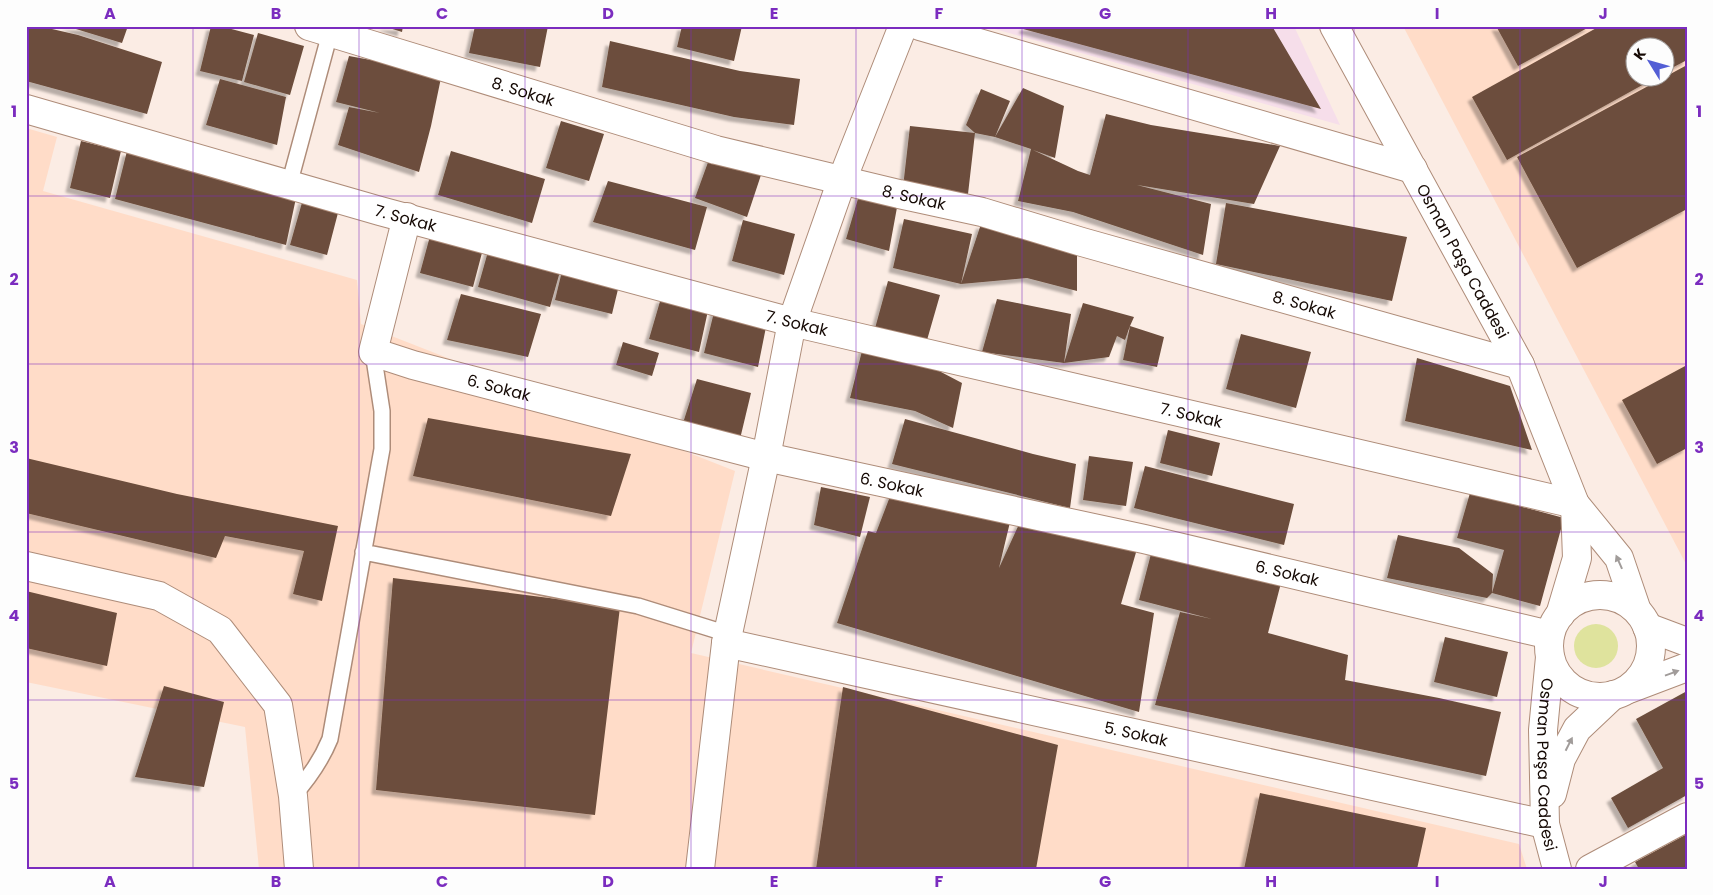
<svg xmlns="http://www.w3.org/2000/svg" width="1713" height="895" font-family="Poppins,sans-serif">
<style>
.commercial{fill:#f6deea}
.built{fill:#ffdcc8;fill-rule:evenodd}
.green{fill:#dfe39d}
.building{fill:#6c4e3c;filter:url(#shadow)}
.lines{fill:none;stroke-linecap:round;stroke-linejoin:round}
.service-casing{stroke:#ae8c79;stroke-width:18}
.minor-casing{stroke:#ae8c79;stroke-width:30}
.tertiary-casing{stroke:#ae8c79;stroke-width:30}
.service{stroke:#fff;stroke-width:15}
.minor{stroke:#fff;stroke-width:28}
.tertiary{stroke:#fff;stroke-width:28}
.oneway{fill:#a19c9a}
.grid{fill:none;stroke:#7b2cbf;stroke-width:1;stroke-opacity:0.55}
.labels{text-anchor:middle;stroke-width:5;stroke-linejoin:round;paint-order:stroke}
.street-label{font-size:16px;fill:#140803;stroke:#fdfdfd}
.neatline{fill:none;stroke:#7b2cbf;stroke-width:2}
.grid-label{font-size:16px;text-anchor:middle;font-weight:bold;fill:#7b2cbf}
</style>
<defs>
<filter id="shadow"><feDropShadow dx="-4.5" dy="4.5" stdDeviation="1" flood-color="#0004"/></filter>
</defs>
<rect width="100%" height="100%" fill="#fbece4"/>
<path class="commercial" d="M 984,26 L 1294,26 L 1340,125 Z"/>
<path class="built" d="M 1403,26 L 1687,26 L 1687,566 ZM 1636,48 L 1666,48 L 1666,78 L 1636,78 Z
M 26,128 L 57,137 L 43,191 L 357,280 L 361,324 L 735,471 L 691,653 L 1519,844 L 1527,869 L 259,869 L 245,727 L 26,682 Z"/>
<path class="green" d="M1574 646a22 22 0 1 1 44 0a22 22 0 1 1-44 0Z"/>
<path class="building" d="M 26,26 L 39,26 L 78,35 L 162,62 L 147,114 L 26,81 Z
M 66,26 L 128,26 L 122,43 Z
M 211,26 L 220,26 L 254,35 L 242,81 L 200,71 Z
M 383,26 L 403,26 L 402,32 Z
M 475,26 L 548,26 L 540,67 L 469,53 Z
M 682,26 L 742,26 L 734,61 L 677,47 Z
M 1025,26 L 1272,26 L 1321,109 L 1023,29 Z
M 1496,26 L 1591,26 L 1518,66 Z
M 1600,26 L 1687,26 L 1687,60 L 1666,71 L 1666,48 L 1636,48 L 1636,78 L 1655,78 L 1507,160 L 1472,97 Z
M 258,33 L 304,46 L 290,95 L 244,82 Z
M 610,41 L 740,71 L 800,79 L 794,125 L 734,117 L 602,87 Z
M 349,56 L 442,73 L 431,126 L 419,172 L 338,145 L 349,107 L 380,113 L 336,102 Z
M 1687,65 L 1687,209 L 1577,268 L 1517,157 Z
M 220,79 L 286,97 L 277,145 L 206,125 Z
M 1023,88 L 1064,106 L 1055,158 L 1033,150 L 1078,171 L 1090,175 L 1106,114 L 1151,125 L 1280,146 L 1254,204 L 1137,185 L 1211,204 L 1203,255 L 1073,212 L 1018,201 L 1031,149 L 995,137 Z
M 981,89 L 1010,101 L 995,137 L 975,133 L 968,194 L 903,187 L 910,126 L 975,133 L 966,125 Z
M 561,121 L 604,134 L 589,181 L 546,168 Z
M 81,141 L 121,151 L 110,198 L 70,188 Z
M 127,151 L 296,198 L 286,245 L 115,199 Z
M 451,151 L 545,179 L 532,223 L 438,195 Z
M 711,154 L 762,172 L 747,217 L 695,198 Z
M 608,181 L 707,207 L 695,250 L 593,222 Z
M 860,192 L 898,202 L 889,251 L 846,239 Z
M 303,199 L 339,209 L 327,255 L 290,245 Z
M 1226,203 L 1407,237 L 1392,301 L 1216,264 Z
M 904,219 L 972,234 L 961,284 L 981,224 L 1077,249 L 1077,291 L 1027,278 L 961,284 L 893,268 Z
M 743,220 L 795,234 L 784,275 L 732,261 Z
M 430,236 L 483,249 L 473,287 L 420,273 Z
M 489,248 L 561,268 L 550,307 L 478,287 Z
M 563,267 L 620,281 L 612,314 L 555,300 Z
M 888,281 L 940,295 L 925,347 L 874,332 Z
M 461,294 L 541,314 L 528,357 L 447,340 Z
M 661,298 L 709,306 L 699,352 L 649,339 Z
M 997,299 L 1071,314 L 1064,363 L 982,352 Z
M 1083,303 L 1134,317 L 1130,326 L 1164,337 L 1157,367 L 1123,360 L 1130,326 L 1125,340 L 1117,336 L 1109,357 L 1064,363 Z
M 715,308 L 767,322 L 758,367 L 704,353 Z
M 1241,334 L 1311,352 L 1296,408 L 1226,389 Z
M 623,342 L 659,353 L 652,376 L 616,365 Z
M 863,347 L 922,362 L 962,383 L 953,428 L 915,411 L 850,398 Z
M 1417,358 L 1510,386 L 1532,450 L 1405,421 Z
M 1687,365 L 1687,448 L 1657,464 L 1622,400 Z
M 697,379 L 751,393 L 740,439 L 683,423 Z
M 428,418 L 631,454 L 611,516 L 413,476 Z
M 905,419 L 1033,454 L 1076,464 L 1070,508 L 892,464 Z
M 1168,430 L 1220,443 L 1212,476 L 1160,463 Z
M 1089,456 L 1133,462 L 1126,506 L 1083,500 Z
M 26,458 L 177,494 L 338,526 L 322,601 L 293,594 L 304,551 L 225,536 L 216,558 L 26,513 Z
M 1145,466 L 1294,504 L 1284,545 L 1134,508 Z
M 894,486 L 1011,518 L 999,568 L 1020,522 L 1137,549 L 1121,604 L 1154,613 L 1139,712 L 837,623 L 868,531 L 876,533 Z
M 821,487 L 870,497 L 860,537 L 814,525 Z
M 1470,493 L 1564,518 L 1540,606 L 1492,593 L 1504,550 L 1457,538 Z
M 1398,535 L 1459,548 L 1493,574 L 1492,593 L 1487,598 L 1387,578 Z
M 1152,550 L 1281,583 L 1268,633 L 1348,655 L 1345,680 L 1439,698 L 1501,712 L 1486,776 L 1155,705 L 1180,612 L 1212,619 L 1139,600 Z
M 393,578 L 620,607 L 595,815 L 376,790 Z
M 26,591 L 117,613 L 107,666 L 26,648 Z
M 1445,637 L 1508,652 L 1497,697 L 1434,682 Z
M 164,686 L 224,702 L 204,787 L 135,777 Z
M 843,687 L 1058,745 L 1036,869 L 816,869 Z
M 1687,691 L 1687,795 L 1628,828 L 1611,798 L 1663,768 L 1636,719 Z
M 1260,793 L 1426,828 L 1417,869 L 1244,869 Z
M 1687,834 L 1687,867 L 1683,869 L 1639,869 L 1635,862 Z"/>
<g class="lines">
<defs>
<path id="service" d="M 289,185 L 330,33
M 363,552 L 638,606 L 728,634
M 293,796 C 309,778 321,761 330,739 L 382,449 L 382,411 L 373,352"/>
<g id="minor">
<path id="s1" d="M 309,26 L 716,150 L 899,194 L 982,212 L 1082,242 L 1520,365"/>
<path d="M 920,26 L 1413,169"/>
<path id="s2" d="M 26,109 L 380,211 L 792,322 L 1575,504"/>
<path id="s3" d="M 407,217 L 373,352 L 413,365 L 766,457 L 1144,539 L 1550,635"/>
<path d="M 26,566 L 159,596 L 220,630 L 278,705 L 293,796 L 299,869"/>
<path id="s4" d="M 726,643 L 1545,824"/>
<path d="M 700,869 L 726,643 L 766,457 L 792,322 L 842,180 L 903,26"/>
<path d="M 1590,869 L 1687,817"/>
</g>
<g id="tertiary">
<path id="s5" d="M 1334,26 L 1520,365 L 1575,504 L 1619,558 L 1636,608"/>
<circle cx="1600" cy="646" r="51"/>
<path d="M 1560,615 L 1577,558 L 1575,504"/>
<path d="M 1647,627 L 1687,642"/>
<path id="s6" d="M 1550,657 L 1543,730 L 1545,824 L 1557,869"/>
<path d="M 1629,689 L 1687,667"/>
<path d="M 1552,794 L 1561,759 L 1577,729 L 1613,695"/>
</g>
</defs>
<use href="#service" class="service-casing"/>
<use href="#minor" class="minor-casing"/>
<use href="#tertiary" class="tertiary-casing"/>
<use href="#service" class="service"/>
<use href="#minor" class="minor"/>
<use href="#tertiary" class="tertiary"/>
</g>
<defs><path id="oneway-solid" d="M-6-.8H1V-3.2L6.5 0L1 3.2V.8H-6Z" transform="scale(1.25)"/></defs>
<g class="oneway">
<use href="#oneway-solid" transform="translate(1619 562) rotate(-114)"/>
<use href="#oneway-solid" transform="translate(1672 673) rotate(-20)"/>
<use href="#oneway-solid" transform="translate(1569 744) rotate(-63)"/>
</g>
<path class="grid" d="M 193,26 L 193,869M 359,26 L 359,869M 525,26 L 525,869M 691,26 L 691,869M 856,26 L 856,869M 1022,26 L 1022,869M 1188,26 L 1188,869M 1354,26 L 1354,869M 1520,26 L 1520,869M 26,196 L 1687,196M 26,364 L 1687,364M 26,532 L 1687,532M 26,700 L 1687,700"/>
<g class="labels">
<g class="street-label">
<text dy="6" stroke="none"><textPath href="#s1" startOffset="224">8. Sokak</textPath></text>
<text dy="6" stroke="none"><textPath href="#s1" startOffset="629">8. Sokak</textPath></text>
<text dy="6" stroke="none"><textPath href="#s2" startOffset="395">7. Sokak</textPath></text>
<text dy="6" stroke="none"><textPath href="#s5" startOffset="268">Osman Paşa Caddesi</textPath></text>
<text dy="6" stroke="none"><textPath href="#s1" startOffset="1034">8. Sokak</textPath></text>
<text dy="6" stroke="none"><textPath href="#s2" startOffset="800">7. Sokak</textPath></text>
<text dy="6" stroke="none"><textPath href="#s3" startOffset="270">6. Sokak</textPath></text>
<text dy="6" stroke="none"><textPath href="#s2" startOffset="1205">7. Sokak</textPath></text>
<text dy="6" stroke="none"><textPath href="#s3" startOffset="675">6. Sokak</textPath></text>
<text dy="6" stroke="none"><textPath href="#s3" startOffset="1080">6. Sokak</textPath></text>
<text dy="6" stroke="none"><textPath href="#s4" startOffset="420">5. Sokak</textPath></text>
<text dy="6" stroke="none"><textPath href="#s6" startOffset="108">Osman Paşa Caddesi</textPath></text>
</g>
</g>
<rect width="1713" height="895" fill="none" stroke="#fdfdfd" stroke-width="55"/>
<g transform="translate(1650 62) rotate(307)"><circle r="24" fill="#fdfdfd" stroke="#a09b99"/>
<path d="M0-4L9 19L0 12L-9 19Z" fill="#535ed5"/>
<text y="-8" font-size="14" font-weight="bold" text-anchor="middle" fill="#140803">K</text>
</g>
<rect x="28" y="28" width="1658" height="840" class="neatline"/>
<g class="grid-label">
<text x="110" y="19">A</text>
<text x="276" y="19">B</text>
<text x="442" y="19">C</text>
<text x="608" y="19">D</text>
<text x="774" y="19">E</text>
<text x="939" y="19">F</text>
<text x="1105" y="19">G</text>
<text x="1271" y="19">H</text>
<text x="1437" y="19">I</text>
<text x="1603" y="19">J</text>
<text x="14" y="117">1</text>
<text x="1699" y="117">1</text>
<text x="14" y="285">2</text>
<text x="1699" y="285">2</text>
<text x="14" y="453">3</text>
<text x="1699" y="453">3</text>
<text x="14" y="621">4</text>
<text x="1699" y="621">4</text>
<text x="14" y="789">5</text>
<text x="1699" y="789">5</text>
<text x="110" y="887">A</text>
<text x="276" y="887">B</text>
<text x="442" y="887">C</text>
<text x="608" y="887">D</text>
<text x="774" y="887">E</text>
<text x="939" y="887">F</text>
<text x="1105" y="887">G</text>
<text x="1271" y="887">H</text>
<text x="1437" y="887">I</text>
<text x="1603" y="887">J</text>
</g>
</svg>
